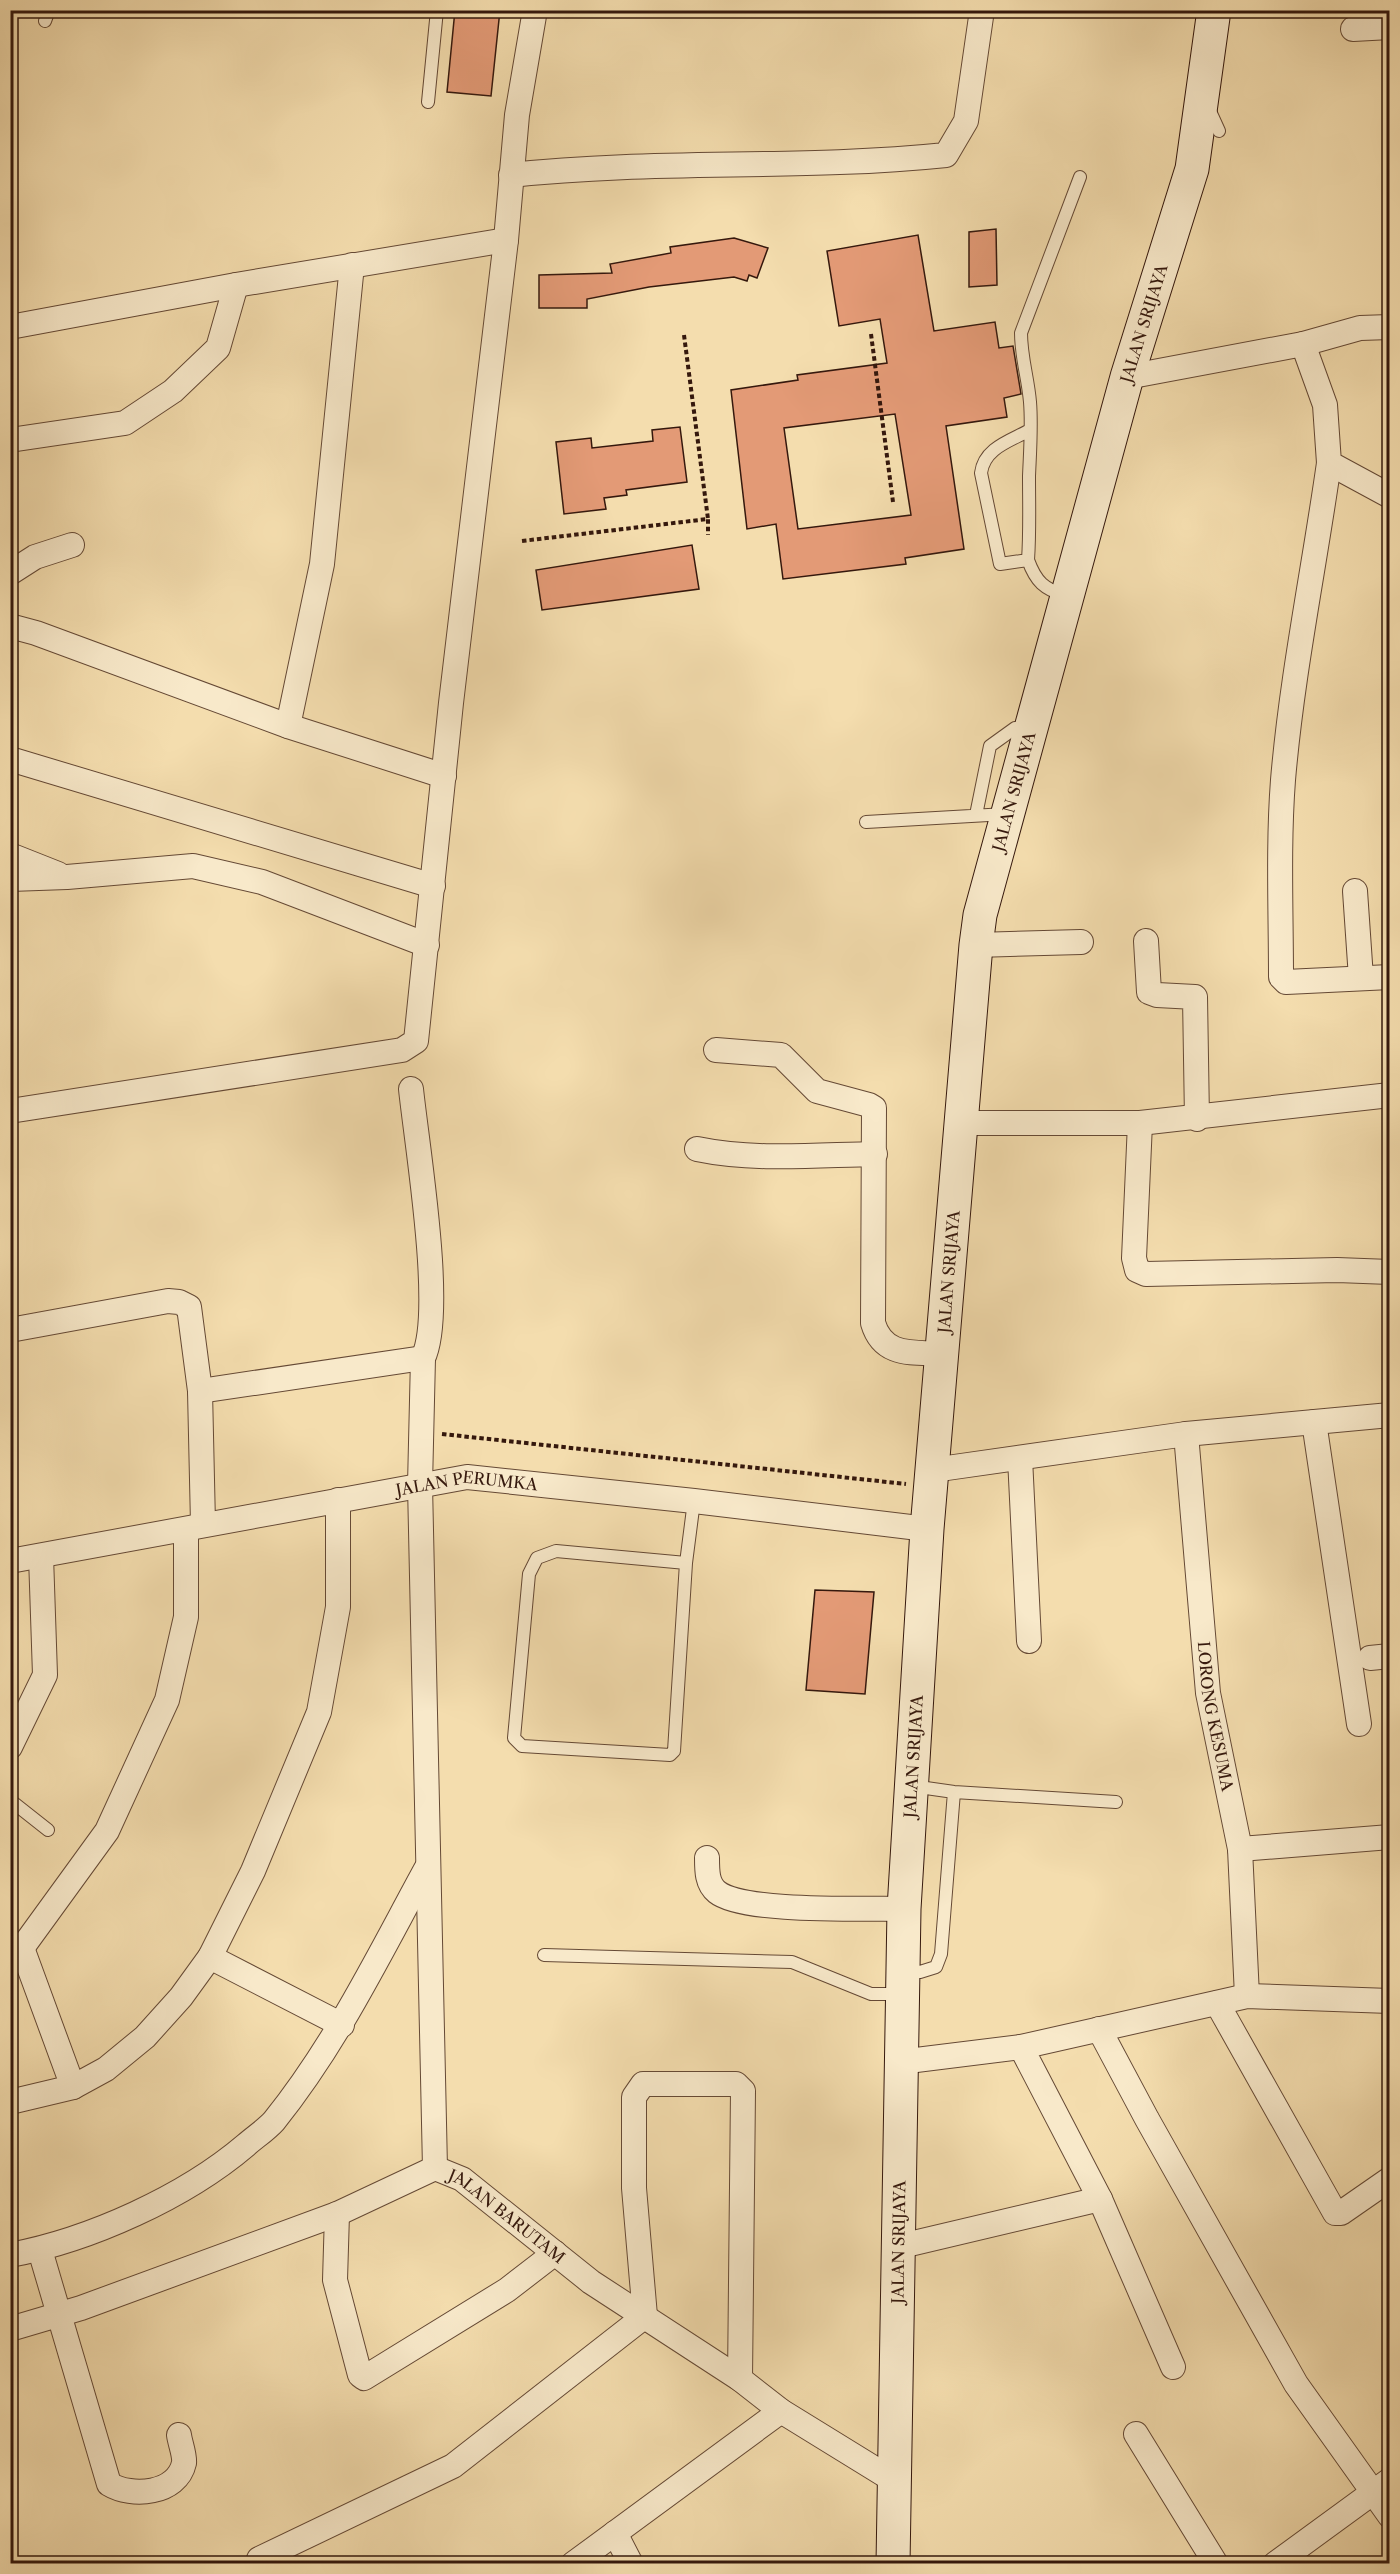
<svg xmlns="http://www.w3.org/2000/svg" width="1400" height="2574" font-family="'Libre Caslon Text',serif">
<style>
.building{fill:#e39a76;stroke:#35180d;stroke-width:1.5;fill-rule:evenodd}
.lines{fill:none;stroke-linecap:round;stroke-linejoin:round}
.lane-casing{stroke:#654935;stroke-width:14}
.street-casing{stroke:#654935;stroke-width:26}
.secondary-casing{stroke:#35180d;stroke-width:35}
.path{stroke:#35180d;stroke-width:4;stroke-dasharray:4.5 3;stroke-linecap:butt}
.lane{stroke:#f8e9ca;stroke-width:12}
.street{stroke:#f8e9ca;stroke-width:24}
.secondary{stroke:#f8e9ca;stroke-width:33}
.labels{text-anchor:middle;stroke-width:6;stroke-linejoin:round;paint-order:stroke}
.street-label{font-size:16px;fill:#35180d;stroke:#f8e9ca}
</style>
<rect width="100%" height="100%" fill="#f4ddae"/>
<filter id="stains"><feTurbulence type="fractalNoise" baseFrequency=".00333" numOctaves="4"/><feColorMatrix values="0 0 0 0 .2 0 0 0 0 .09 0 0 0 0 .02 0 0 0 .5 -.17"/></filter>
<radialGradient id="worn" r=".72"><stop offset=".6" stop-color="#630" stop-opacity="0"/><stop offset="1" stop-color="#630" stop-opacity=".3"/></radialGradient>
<path class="building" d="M 455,10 L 500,10 L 491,96 L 447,92 Z
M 996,229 L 997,285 L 969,287 L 969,232 Z
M 918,235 L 934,331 L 995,322 L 999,348 L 1013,346 L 1021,394 L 1004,398 L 1007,417 L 946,426 L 964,549 L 905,558 L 906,564 L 783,579 L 776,524 L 747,529 L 731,390 L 798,380 L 797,375 L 887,363 L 880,319 L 839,326 L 827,251 ZM 895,414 L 911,515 L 798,529 L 784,428 Z
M 734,238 L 768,248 L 757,278 L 749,275 L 747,281 L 734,277 L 649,287 L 587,299 L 587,308 L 539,308 L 539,275 L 612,273 L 610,264 L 671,253 L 670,247 Z
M 680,427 L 687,482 L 626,490 L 627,495 L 604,498 L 606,509 L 564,514 L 556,442 L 591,438 L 592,448 L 653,441 L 652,430 Z
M 692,545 L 699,589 L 542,610 L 536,570 Z
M 815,1590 L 874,1592 L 865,1694 L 806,1690 Z"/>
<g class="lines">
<defs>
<path id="lane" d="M 45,21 L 49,10
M 428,102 L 437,10
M 1209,109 L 1219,131
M 1030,430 C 1010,441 984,448 981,473 L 1000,564 L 1028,560 C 1030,532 1029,504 1029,476 C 1030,452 1032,426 1030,402 C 1028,378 1021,357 1021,333 L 1080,177
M 1028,560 C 1036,582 1044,589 1066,596
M 976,815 L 990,746 L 1015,728 L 1030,729
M 866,822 L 1006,814
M 686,1563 L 556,1551 L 537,1558 L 529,1574 L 514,1738 L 522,1746 L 670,1755 L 674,1751 L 686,1563 L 694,1501
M 912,1786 L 954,1792 L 1116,1802
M 10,1800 L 48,1830
M 544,1955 L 792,1962 L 871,1994 L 901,1994
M 904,1970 L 920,1972 L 936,1967 L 941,1954 L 954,1792"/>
<g id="street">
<path d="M 1353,29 L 1390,27"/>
<path d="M 511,175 C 656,159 801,170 946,155 L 966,121 L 982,10"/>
<path d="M 10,327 L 236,285 L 506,240"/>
<path d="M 1303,344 L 1360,328 L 1390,327"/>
<path d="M 1127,377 L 1303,344 L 1325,405 L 1329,463 L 1390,496"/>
<path d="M 10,440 L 125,423 L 173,391 L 218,348 L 236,285"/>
<path d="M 1329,463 C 1314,569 1292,674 1283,780 C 1278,846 1281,912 1281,977 L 1286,982 L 1390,977"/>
<path d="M 10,573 L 35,557 L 72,545"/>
<path d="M 10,626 L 36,633 L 288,726 L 444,776"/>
<path d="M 288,726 L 322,564 L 352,265"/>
<path d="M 10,759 L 433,886"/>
<path d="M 10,855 L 58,874"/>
<path d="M 10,879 L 67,877 L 193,866 L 262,882 L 427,945"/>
<path d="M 1355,891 L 1361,978"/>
<path d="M 1146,941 L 1149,992 L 1157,995 L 1195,997 L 1197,1119"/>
<path d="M 976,945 L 1081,942"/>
<path d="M 716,1050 L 781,1055 L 817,1091 L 869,1105 L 874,1108 L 873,1323 C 883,1357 912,1352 942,1354"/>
<path d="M 411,1089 C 417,1147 445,1313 423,1358 L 420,1485 L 435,2168"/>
<path d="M 10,1111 L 402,1050 L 416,1041 L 451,703 L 506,240 L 517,115 L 535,10"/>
<path d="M 959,1123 L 1140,1123 L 1390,1095"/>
<path d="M 1140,1123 L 1134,1258 L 1137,1270 L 1146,1274 L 1337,1270 L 1390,1272"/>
<path d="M 697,1149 C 754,1161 817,1155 875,1154"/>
<path d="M 10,1330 L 168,1301 L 179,1302 L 189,1307 L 200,1391 L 203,1524"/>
<path d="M 200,1391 L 423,1358"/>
<path d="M 1314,1422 L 1359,1724"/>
<path id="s1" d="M 1186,1434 L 1208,1693 L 1240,1849 L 1247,1996"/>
<path d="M 1020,1458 L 1029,1641"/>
<path d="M 933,1470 L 1186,1434 L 1390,1415"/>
<path id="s2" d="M 10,1561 L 467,1477 L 694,1501 L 927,1529"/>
<path d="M 1370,1658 L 1390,1656"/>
<path d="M 10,1747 L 45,1675 L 41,1556"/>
<path d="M 1240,1849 L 1390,1837"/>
<path d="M 707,1858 C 707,1871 707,1884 717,1892 C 743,1913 866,1908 904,1909"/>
<path d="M 22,1948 L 73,2087"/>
<path d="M 10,1955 L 22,1948 L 107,1831 L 167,1700 L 186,1617 L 186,1530"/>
<path d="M 210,1957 L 342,2025"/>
<path d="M 1217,2003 L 1335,2213 L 1341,2213 L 1390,2179"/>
<path d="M 1099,2029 L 1147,2119 L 1296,2384 L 1390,2516"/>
<path d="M 900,2062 L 1021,2047"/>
<path d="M 10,2102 L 73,2087 L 106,2069 L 145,2037 L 181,1997 L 210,1957 L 253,1871 L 319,1712 L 338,1607 L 338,1500"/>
<path d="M 337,2214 L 335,2280 L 360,2375 L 364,2378 L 507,2290 L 555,2253"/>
<path d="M 897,2247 L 1100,2199"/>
<path d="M 40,2250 L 109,2484 C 132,2498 177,2494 184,2463 C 185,2455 180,2443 179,2435"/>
<path d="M 10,2255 C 90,2240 185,2197 246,2145 C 255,2137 266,2130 274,2121 C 336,2044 379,1955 426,1869"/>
<path id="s3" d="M 10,2329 L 81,2308 L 337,2214 L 435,2168 L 462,2179 L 591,2282 L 740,2379 L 781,2411 L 893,2480"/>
<path d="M 1173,2367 L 1100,2199 L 1021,2047 L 1247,1996 L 1390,2001"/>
<path d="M 1136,2434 L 1216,2564"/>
<path d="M 615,2533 L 631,2564"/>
<path d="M 259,2559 L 453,2466 L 645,2316 L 634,2188 L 634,2097 L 643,2084 L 736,2084 L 743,2091 L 740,2379"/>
<path d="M 573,2564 L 781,2411"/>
<path d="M 1275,2564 L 1390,2480"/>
</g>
<g id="secondary">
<path id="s4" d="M 893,2564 L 904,1909 L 927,1529 L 976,945 L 980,915 L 1127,377 L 1192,169 L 1214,10"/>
</g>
</defs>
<use href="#lane" class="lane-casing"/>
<use href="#street" class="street-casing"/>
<use href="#secondary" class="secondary-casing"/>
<path class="path" d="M 871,334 L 893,502
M 684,335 L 708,519
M 522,541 L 708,519 L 708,535
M 10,661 L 14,650
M 442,1434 L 906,1484"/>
<use href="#lane" class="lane"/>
<use href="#street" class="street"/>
<use href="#secondary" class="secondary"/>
</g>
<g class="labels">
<g class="street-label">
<text dy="6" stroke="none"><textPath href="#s4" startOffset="2266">JALAN SRIJAYA</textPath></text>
<text dy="6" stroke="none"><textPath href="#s4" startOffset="1780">JALAN SRIJAYA</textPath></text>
<text dy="6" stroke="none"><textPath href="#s4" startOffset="1294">JALAN SRIJAYA</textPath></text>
<text dy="6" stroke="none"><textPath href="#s2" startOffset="464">JALAN PERUMKA</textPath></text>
<text dy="6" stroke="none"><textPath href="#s1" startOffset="284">LORONG KESUMA</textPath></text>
<text dy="6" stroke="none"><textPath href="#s4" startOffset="808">JALAN SRIJAYA</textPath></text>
<text dy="6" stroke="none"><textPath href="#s3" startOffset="542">JALAN BARUTAM</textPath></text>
<text dy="6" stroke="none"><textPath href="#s4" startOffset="322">JALAN SRIJAYA</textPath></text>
</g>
</g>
<rect width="1400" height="2574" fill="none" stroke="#f4ddae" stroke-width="36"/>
<rect x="12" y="12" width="1376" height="2550" fill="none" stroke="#35180d" stroke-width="3"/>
<rect x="18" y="18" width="1364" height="2538" fill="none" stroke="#35180d" stroke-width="1.5"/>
<rect width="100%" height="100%" filter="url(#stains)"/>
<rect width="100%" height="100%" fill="url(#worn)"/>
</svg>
